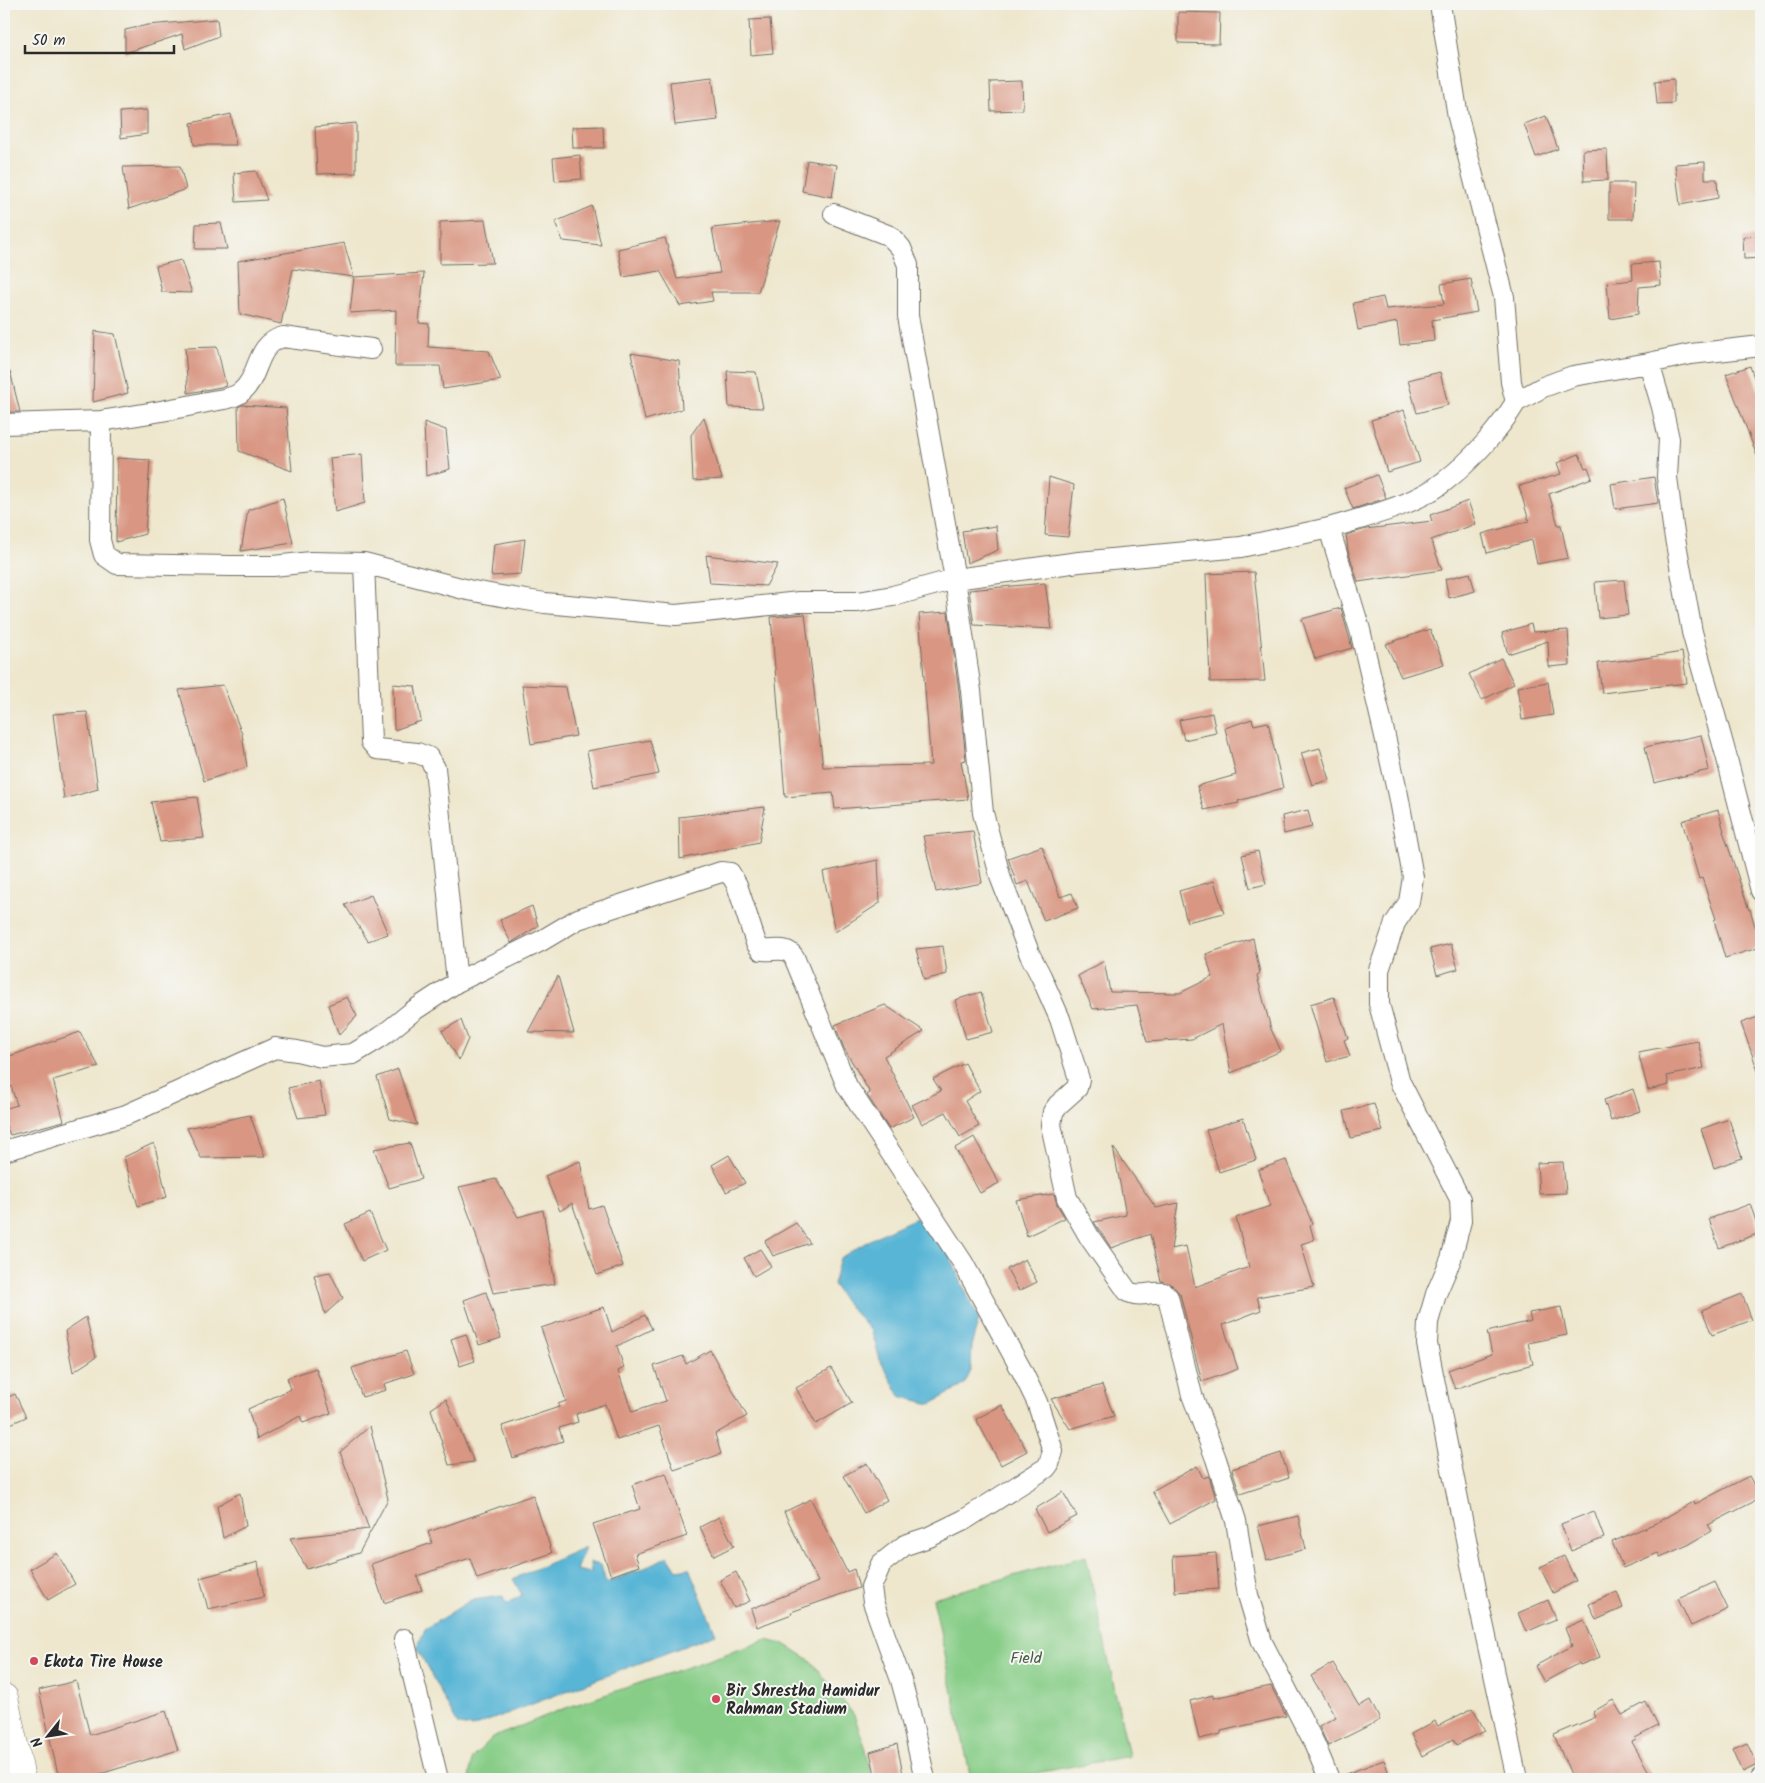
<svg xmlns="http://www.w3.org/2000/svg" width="1765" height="1783" font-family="Kalam,sans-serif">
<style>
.green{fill:#87cd87;stroke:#597c59}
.water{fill:#58b5d6;stroke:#427080}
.building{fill:#d99682}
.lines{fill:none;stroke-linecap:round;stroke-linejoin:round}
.minor-casing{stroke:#6f6d64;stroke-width:22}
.trunk-casing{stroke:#6f6d64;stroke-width:29}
.minor{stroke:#fff;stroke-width:20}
.trunk{stroke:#fff;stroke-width:28}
.poi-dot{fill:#d1495b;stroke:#f6f6f2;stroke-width:2}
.labels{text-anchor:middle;stroke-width:4;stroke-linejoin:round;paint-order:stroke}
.park-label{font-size:16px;fill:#475c47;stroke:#f6f6f2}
.poi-label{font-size:16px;font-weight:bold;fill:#2b2b2b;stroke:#f6f6f2;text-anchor:start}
</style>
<rect width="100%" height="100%" fill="#f6f6f2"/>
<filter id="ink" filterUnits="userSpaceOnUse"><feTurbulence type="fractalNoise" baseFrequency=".02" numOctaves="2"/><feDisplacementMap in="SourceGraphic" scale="10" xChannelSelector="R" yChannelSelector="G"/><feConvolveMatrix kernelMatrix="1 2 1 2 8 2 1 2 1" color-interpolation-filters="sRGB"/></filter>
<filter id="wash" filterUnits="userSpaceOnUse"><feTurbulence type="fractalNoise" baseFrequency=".0096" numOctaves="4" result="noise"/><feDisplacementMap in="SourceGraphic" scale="20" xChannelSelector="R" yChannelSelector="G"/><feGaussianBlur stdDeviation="1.12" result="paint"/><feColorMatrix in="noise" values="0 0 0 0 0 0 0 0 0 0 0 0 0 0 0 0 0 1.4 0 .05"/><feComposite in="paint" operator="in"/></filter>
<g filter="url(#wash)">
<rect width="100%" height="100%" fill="#eee7cd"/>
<path class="green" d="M 1086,1556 L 1129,1756 L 1003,1779 L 971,1779 L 933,1598 Z
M 767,1640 L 786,1645 L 810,1660 L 854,1715 L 866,1749 L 872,1779 L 469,1779 L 472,1758 L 492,1738 L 560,1710 Z"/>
<path class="water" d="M 916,1218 L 946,1247 L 965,1291 L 979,1319 L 972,1343 L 971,1371 L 964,1385 L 931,1404 L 900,1396 L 880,1360 L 872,1332 L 845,1302 L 833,1284 L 840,1258 L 875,1237 Z
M 585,1547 L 576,1570 L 591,1573 L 590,1563 L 601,1565 L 606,1583 L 647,1567 L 668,1556 L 677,1570 L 689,1568 L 716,1634 L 472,1727 L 458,1725 L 417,1648 L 425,1629 L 471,1600 L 503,1596 L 506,1604 L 522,1595 L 513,1579 Z"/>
<g id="blocks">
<path class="building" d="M 1178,12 L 1220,13 L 1219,44 L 1178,43 Z
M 217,19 L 219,36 L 185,49 L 182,34 L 125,53 L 125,30 L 148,25 Z
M 770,19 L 773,53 L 751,55 L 749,20 Z
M 712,77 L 718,120 L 675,125 L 670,82 Z
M 1674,79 L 1674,103 L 1657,104 L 1655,81 Z
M 1022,81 L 1023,110 L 991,111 L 990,82 Z
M 147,110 L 147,134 L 121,138 L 120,112 Z
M 231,114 L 236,145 L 194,145 L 191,123 Z
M 1546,116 L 1558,149 L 1536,157 L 1524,124 Z
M 356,123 L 356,173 L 317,174 L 315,127 Z
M 603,126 L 604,148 L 573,148 L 572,127 Z
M 1607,149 L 1608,180 L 1584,181 L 1583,150 Z
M 580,155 L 582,179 L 555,181 L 553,158 Z
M 807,160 L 837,165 L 832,197 L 802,191 Z
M 1705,162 L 1705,179 L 1717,179 L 1718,198 L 1680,205 L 1675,164 Z
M 180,166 L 186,189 L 129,209 L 123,167 Z
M 256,171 L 267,200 L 236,202 L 234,173 Z
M 1609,183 L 1634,183 L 1633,219 L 1609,219 Z
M 592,206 L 601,245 L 563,241 L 555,222 Z
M 485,220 L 493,263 L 440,264 L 440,222 Z
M 780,221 L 758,292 L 711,292 L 713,301 L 680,306 L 660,271 L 623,277 L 618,249 L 665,238 L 677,279 L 720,273 L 712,228 Z
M 221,223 L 227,249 L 195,249 L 196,224 Z
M 1761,236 L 1761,258 L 1744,259 L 1743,237 Z
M 344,243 L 354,277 L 293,269 L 281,324 L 240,314 L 238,261 Z
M 181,260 L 192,293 L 162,292 L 156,266 Z
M 1659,262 L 1661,285 L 1639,287 L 1638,314 L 1610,319 L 1607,283 L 1633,280 L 1632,264 Z
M 424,273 L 419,323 L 429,324 L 428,347 L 489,351 L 501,380 L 443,389 L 440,366 L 395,366 L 396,310 L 350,313 L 354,277 Z
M 1471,279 L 1477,312 L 1432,320 L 1434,341 L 1400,345 L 1397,322 L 1358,330 L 1353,303 L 1383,297 L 1386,309 L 1444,304 L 1441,284 Z
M 95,331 L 115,334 L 128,393 L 93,402 Z
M 217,347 L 226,386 L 188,393 L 185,348 Z
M 631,353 L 679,361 L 682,409 L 645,420 Z
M 1750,366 L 1761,398 L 1761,464 L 1760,464 L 1726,374 Z
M 4,371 L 10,371 L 20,412 L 4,412 Z
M 727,371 L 756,372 L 763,408 L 729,407 Z
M 1440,372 L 1448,405 L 1417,413 L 1408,380 Z
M 242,405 L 286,408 L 292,471 L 239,451 L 238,407 Z
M 1404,410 L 1420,462 L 1387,472 L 1371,420 Z
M 704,417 L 722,479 L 693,481 L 691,435 Z
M 424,422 L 446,430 L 450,469 L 426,476 Z
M 362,454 L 365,503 L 335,512 L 330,458 Z
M 1579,454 L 1585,468 L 1588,467 L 1592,478 L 1549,494 L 1558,525 L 1561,525 L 1568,558 L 1537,564 L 1532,540 L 1487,553 L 1482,534 L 1529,521 L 1519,486 L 1561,474 L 1557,463 Z
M 117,458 L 150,460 L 145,534 L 116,542 Z
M 1377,475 L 1386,498 L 1353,509 L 1344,488 Z
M 1049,477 L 1074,485 L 1068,537 L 1045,535 Z
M 1654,477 L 1658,503 L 1615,509 L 1611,484 Z
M 283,498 L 293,543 L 241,551 L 248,510 Z
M 1468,501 L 1476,524 L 1431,540 L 1442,570 L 1358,582 L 1348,550 L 1346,535 L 1366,529 L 1432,521 L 1430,515 Z
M 996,526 L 998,550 L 967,563 L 962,531 Z
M 525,539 L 521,574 L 491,576 L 494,544 Z
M 706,555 L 778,564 L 766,586 L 710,583 Z
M 1254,572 L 1265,681 L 1210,682 L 1206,574 Z
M 1470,573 L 1475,591 L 1449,598 L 1445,579 Z
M 1624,580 L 1628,615 L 1598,618 L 1595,582 Z
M 1045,583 L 1052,629 L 974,625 L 969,590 Z
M 1341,608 L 1352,648 L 1315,659 L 1302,619 Z
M 948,612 L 959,692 L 966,760 L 961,761 L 968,799 L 835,809 L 833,793 L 785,797 L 771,617 L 805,614 L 823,767 L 931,765 L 919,614 Z
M 1531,624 L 1533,632 L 1568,630 L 1570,665 L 1549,667 L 1548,641 L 1508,654 L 1502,633 Z
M 1430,629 L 1444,664 L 1401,677 L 1386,644 Z
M 1682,652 L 1687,683 L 1602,693 L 1598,663 L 1627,660 L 1627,661 Z
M 1501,658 L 1514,684 L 1482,700 L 1469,674 Z
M 1548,682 L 1553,715 L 1522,720 L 1517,687 Z
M 393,684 L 415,686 L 421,721 L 394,730 Z
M 223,685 L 242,734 L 247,767 L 204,781 L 179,690 Z
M 522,685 L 566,687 L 576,736 L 531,744 Z
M 87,712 L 98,789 L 64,799 L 53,714 Z
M 1212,713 L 1216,733 L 1184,740 L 1179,720 Z
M 1252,719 L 1254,725 L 1268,722 L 1283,788 L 1238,801 L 1239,803 L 1204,810 L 1197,786 L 1236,775 L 1225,728 Z
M 1701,735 L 1709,770 L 1654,783 L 1645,747 Z
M 650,740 L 659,774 L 594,787 L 587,751 Z
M 1320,748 L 1330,780 L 1312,785 L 1301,753 Z
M 197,797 L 204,838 L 160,842 L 151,802 Z
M 765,807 L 759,842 L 680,859 L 679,817 Z
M 1308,810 L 1312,827 L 1284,834 L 1282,816 Z
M 1718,810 L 1724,831 L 1723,831 L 1749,910 L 1750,909 L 1761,947 L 1725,958 L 1714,920 L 1716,919 L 1702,878 L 1699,879 L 1682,821 Z
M 973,831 L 982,883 L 936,892 L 923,836 Z
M 1042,846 L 1060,897 L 1072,893 L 1078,908 L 1044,921 L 1028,881 L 1017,885 L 1008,858 Z
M 1258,851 L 1266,884 L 1250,888 L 1242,855 Z
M 878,860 L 880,903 L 835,932 L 823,872 Z
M 1214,881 L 1224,913 L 1187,922 L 1179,891 Z
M 371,895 L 388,934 L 368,941 L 345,905 Z
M 532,906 L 538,926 L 511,943 L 500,920 Z
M 1253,938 L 1260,974 L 1257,976 L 1271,1029 L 1281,1051 L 1231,1073 L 1222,1024 L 1192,1039 L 1147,1042 L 1137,1005 L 1093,1009 L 1078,976 L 1104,961 L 1110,992 L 1180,993 L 1212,977 L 1206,954 Z
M 1451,944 L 1458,969 L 1437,975 L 1430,949 Z
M 943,946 L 947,974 L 924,980 L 916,949 Z
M 558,976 L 574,1033 L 528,1032 Z
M 981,992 L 993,1032 L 966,1039 L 955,1000 Z
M 347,997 L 357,1016 L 339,1035 L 328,1005 Z
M 1334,997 L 1348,1038 L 1344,1040 L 1350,1056 L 1327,1062 L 1310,1004 Z
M 885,1005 L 924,1031 L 884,1056 L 914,1117 L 889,1129 L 867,1095 L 870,1093 L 844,1048 L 835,1025 Z
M 1761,1016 L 1761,1073 L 1759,1074 L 1741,1023 Z
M 461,1020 L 468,1039 L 459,1060 L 442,1031 Z
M 80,1032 L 99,1067 L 53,1080 L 64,1121 L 10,1135 L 4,1121 L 4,1109 L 17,1105 L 4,1064 L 4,1058 Z
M 1698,1041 L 1704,1068 L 1667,1076 L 1669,1085 L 1648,1090 L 1638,1052 Z
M 965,1063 L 980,1091 L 965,1101 L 979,1126 L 960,1137 L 946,1112 L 922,1124 L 912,1105 L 941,1091 L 933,1079 Z
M 398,1069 L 417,1125 L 390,1119 L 377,1077 Z
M 319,1081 L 325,1115 L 298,1118 L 288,1088 Z
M 1633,1089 L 1640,1111 L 1611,1121 L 1604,1100 Z
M 1374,1104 L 1383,1131 L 1351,1138 L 1344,1111 Z
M 250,1115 L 265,1157 L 201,1158 L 187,1128 Z
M 1243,1118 L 1256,1160 L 1219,1172 L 1206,1130 Z
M 1729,1119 L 1742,1158 L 1714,1168 L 1701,1129 Z
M 974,1137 L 999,1183 L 980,1193 L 955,1148 Z
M 154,1143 L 167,1197 L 138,1206 L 124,1157 Z
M 410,1143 L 421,1179 L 389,1188 L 374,1149 Z
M 1113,1147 L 1156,1208 L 1178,1203 L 1171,1249 L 1186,1246 L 1195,1287 L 1249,1267 L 1236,1218 L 1270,1206 L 1258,1170 L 1286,1160 L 1312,1223 L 1310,1225 L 1314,1240 L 1301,1244 L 1314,1287 L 1257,1297 L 1261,1310 L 1223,1325 L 1238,1369 L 1202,1382 L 1180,1294 L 1172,1285 L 1161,1281 L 1150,1234 L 1111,1248 L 1094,1222 L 1126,1215 Z
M 729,1155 L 745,1183 L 726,1192 L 712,1165 Z
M 580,1161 L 589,1209 L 602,1205 L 623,1266 L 597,1275 L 572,1203 L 560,1211 L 545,1176 Z
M 1563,1162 L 1566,1193 L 1539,1194 L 1537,1163 Z
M 496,1179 L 518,1217 L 543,1210 L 555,1284 L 493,1293 L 475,1231 L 459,1187 Z
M 1054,1194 L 1057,1204 L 1065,1218 L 1027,1236 L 1016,1200 Z
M 1750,1204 L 1760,1233 L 1719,1248 L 1709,1219 Z
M 370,1213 L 386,1250 L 362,1261 L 345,1224 Z
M 796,1223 L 810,1243 L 773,1256 L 765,1241 Z
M 760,1249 L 771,1266 L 754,1276 L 744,1258 Z
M 1025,1259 L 1037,1282 L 1019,1291 L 1007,1269 Z
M 330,1272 L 343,1298 L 325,1314 L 314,1275 Z
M 486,1292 L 501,1338 L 479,1345 L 464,1300 Z
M 1742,1294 L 1752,1320 L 1712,1335 L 1702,1310 Z
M 604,1307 L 612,1332 L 645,1315 L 652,1329 L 617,1346 L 624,1368 L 618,1371 L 632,1412 L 666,1401 L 654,1366 L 683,1356 L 686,1364 L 710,1350 L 747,1416 L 715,1434 L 721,1454 L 674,1470 L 659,1426 L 617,1440 L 605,1404 L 576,1414 L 578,1422 L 559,1428 L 563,1441 L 513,1458 L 502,1426 L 559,1407 L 558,1404 L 566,1401 L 541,1328 Z
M 1561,1307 L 1567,1335 L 1528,1343 L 1533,1364 L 1501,1373 L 1455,1389 L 1448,1370 L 1492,1354 L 1487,1332 L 1531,1321 L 1529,1313 Z
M 86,1317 L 96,1357 L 73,1372 L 65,1331 Z
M 466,1334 L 475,1361 L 460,1366 L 451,1339 Z
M 406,1351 L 414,1374 L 384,1384 L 386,1390 L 362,1397 L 352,1368 Z
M 316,1368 L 331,1413 L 303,1423 L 300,1416 L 257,1439 L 248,1409 L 291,1389 L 287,1378 Z
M 831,1368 L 852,1403 L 816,1424 L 796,1388 Z
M 1102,1385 L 1114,1416 L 1070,1429 L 1051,1399 Z
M 15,1394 L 26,1417 L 4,1427 L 4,1399 Z
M 446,1399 L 474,1462 L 449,1465 L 431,1409 Z
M 1002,1405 L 1027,1451 L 1001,1465 L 976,1419 Z
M 370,1426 L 388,1499 L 359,1553 L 307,1569 L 290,1538 L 369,1529 L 340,1452 Z
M 1281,1453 L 1289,1478 L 1240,1494 L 1232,1469 Z
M 867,1463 L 887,1500 L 864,1513 L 843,1476 Z
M 1197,1466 L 1203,1478 L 1209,1476 L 1216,1499 L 1170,1524 L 1152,1491 Z
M 666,1473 L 687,1536 L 635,1554 L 639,1566 L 611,1576 L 593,1524 L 640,1509 L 632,1485 Z
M 1749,1476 L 1761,1498 L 1708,1525 L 1712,1531 L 1688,1545 L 1660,1557 L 1658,1553 L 1623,1568 L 1612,1542 L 1658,1522 L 1694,1501 L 1695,1504 Z
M 1063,1492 L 1077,1516 L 1047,1532 L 1035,1509 Z
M 240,1493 L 246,1526 L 223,1538 L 217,1506 Z
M 533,1495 L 552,1553 L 477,1579 L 470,1558 L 417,1576 L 422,1590 L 384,1603 L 371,1564 L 432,1543 L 428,1532 Z
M 811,1499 L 847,1572 L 854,1569 L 859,1588 L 791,1612 L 792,1614 L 757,1627 L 751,1609 L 818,1582 L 784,1512 Z
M 1594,1511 L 1604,1538 L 1571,1551 L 1561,1524 Z
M 1298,1516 L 1306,1549 L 1267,1560 L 1258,1526 Z
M 719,1517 L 734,1546 L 714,1556 L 700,1527 Z
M 57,1553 L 75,1584 L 48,1600 L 30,1569 Z
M 1216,1553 L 1219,1589 L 1175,1592 L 1173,1556 Z
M 1564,1556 L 1576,1581 L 1553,1593 L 1540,1567 Z
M 258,1562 L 264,1597 L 208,1609 L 200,1578 Z
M 736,1572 L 750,1601 L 734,1608 L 720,1580 Z
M 1715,1582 L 1728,1609 L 1691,1626 L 1678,1599 Z
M 1617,1592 L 1623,1608 L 1596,1620 L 1589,1604 Z
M 1548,1600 L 1556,1619 L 1526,1632 L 1518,1613 Z
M 1584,1620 L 1600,1657 L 1580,1665 L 1579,1663 L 1544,1682 L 1535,1666 L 1572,1646 L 1565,1628 Z
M 1333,1663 L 1359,1706 L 1370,1700 L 1380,1720 L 1328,1746 L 1319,1726 L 1336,1717 L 1311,1676 Z
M 76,1681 L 90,1735 L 166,1711 L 178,1750 L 97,1775 L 98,1779 L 59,1779 L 39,1690 Z
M 1271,1686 L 1286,1716 L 1221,1731 L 1221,1734 L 1199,1739 L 1190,1701 L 1213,1695 L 1213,1698 Z
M 1613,1700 L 1622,1715 L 1646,1702 L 1658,1726 L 1635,1738 L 1636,1740 L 1632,1742 L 1653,1779 L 1573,1779 L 1554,1735 L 1596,1717 L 1593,1712 Z
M 1473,1708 L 1485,1731 L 1456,1745 L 1453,1739 L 1422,1756 L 1411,1734 L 1435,1721 L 1438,1726 Z
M 1747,1743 L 1757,1765 L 1743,1772 L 1733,1749 Z
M 897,1744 L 904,1779 L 876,1779 L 870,1752 Z
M 1384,1760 L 1391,1779 L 1341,1779 L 1340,1776 Z"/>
</g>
</g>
<g filter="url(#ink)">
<use href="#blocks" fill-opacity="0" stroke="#6f6d64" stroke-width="1"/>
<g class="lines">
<defs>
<path id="minor" d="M 1440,4 L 1458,117 L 1504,297 L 1511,382 L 1516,402 C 1499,430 1471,461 1445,481 C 1416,505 1365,517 1329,528 L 1360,630 L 1384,732 L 1398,795 L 1413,877 L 1409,902 L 1395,923 L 1379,970 L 1379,1004 L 1400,1082 L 1460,1199 L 1461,1221 L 1451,1259 L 1436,1294 L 1428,1322 L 1427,1344 L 1481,1614 L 1517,1779
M 1649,363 L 1691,354 L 1761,346
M 1516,402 L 1543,387 L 1573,376 L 1649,363 L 1662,407 L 1669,439 L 1667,477 L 1673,527 L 1692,632 L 1726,755 L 1761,891
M 101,421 C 137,415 172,410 207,402 C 217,400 232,399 240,393 C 261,377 254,345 283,337 L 371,349
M 4,424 L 101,421 L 100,540 L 104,555 L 117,564 L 230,566 L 273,566 L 311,562 L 364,563 L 468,590 L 501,596 L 545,603 L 676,615 L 799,602 L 858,602 L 893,596 L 955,579 L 908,316 L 908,265 L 901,248 L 890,236 L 834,214
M 1329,528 L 1241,547 L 1079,562 L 955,579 L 971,691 L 983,813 L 1001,879 L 1030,955 L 1041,976 L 1060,1019 L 1079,1079 L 1077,1088 L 1058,1105 L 1053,1112 L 1051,1125 L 1067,1198 L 1090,1238 L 1128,1292 C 1143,1298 1149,1291 1164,1293 L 1168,1297 L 1192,1395 L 1216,1459 L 1236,1521 L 1248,1595 L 1262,1642 L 1315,1745 L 1329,1779
M 364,563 L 371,742 L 377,749 L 417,753 L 428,757 L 435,768 L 457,982
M 4,1151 L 126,1115 L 275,1048 L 297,1051 L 322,1057 L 353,1054 L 381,1037 L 413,1011 L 457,982 L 541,941 L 578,919 L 721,872 L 730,873 L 737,885 L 756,943 L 761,950 C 773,952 786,945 794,957 L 847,1086 L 963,1263 L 1022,1371 L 1037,1402 L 1053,1451 L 1049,1464 L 1046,1468 L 964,1520 L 929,1537 L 905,1545 L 881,1564 L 871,1587 L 873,1602 L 901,1680 L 910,1713 L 925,1779
M 404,1639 L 438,1779
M 1760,1779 L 1761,1779"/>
<path id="trunk" d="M 4,1698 L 21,1779"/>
</defs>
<use href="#minor" class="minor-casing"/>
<use href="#trunk" class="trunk-casing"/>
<use href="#minor" class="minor"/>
<use href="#trunk" class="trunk"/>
</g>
</g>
<g class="poi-dot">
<circle cx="34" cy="1661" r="5"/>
<circle cx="716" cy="1699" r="5"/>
</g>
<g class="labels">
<g class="park-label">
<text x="1026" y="1663">Field</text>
</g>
<g class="poi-label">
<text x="44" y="1667">Ekota Tire House</text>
<text x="726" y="1696">Bir Shrestha Hamidur<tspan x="726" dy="18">Rahman Stadium</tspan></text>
</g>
</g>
<rect width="1765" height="1783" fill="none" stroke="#f6f6f2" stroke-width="20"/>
<g transform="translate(48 1736) rotate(240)" stroke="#f6f6f2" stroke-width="4" paint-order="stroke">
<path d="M0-4L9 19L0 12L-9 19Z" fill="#2b2b2b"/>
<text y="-8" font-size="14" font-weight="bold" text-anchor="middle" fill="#2b2b2b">N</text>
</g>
<path d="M25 45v8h149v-8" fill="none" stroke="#2b2b2b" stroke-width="2.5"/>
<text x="32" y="45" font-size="15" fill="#2b2b2b" stroke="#f6f6f2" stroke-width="4" paint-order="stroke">50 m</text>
</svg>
